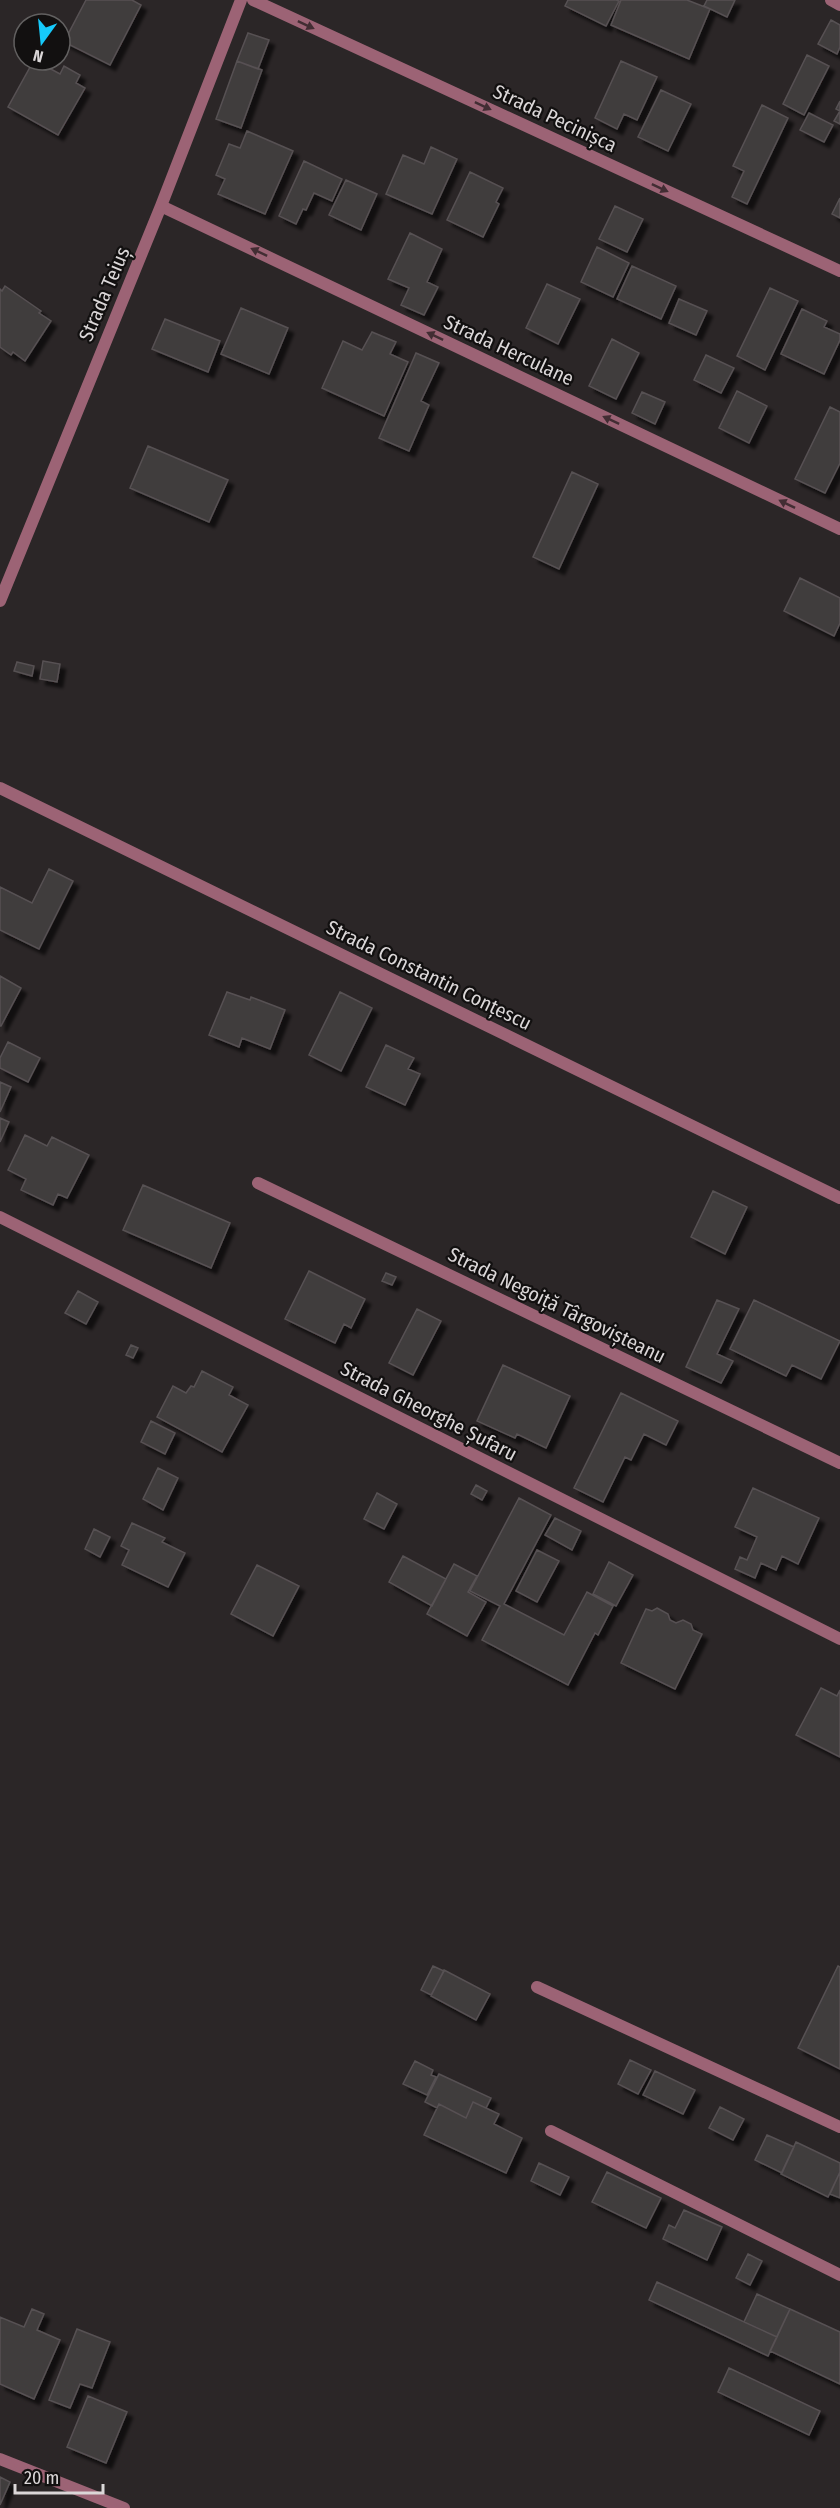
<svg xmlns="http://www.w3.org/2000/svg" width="840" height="2508" font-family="'Fira Sans Condensed',sans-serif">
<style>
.building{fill:#413c3e;stroke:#575153;stroke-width:1.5;filter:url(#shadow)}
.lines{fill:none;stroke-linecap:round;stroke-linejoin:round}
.minor{stroke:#9c6375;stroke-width:12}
.oneway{fill:#422d33}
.labels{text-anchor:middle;stroke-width:4.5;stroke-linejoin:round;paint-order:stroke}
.street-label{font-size:20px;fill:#dbd7d8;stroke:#121010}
</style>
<defs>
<filter id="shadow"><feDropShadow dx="5.5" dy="5.5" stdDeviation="1.5" flood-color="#0009"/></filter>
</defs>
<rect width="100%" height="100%" fill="#2b2627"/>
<path class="building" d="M 86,0 L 132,0 L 141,5 L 110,65 L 64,42 Z
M 568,0 L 616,0 L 619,1 L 606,26 L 565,6 Z
M 621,0 L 687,0 L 710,9 L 689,59 L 611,25 Z
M 707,0 L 735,0 L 727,17 L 704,6 Z
M 831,20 L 840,25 L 840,47 L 837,54 L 818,44 Z
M 248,33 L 269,40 L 258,69 L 237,61 Z
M 807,55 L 829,66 L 804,115 L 783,104 Z
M 34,60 L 60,74 L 64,66 L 80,75 L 76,83 L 85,88 L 58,135 L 8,107 Z
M 237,61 L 262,70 L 241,128 L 216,119 Z
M 621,61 L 657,77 L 637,120 L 624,114 L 617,129 L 595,118 Z
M 661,90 L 691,104 L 668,151 L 638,137 Z
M 840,101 L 840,124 L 834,121 L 840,111 L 836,109 Z
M 762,105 L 788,118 L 747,204 L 732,197 L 744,171 L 733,166 Z
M 809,113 L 833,125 L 824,142 L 800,130 Z
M 247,131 L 293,151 L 265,214 L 218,194 L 225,179 L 216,175 L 229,144 L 240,148 Z
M 431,147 L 457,159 L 432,214 L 386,194 L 403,155 L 424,164 Z
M 304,161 L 342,179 L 332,201 L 314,193 L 306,210 L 303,209 L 296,224 L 279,216 Z
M 470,172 L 503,188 L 496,202 L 499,204 L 483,237 L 447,220 Z
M 346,180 L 377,194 L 361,230 L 329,215 Z
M 840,198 L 840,218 L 832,214 Z
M 615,206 L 643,219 L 627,252 L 599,239 Z
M 410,233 L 442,249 L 427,282 L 438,287 L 424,315 L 401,305 L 409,288 L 388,279 Z
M 597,247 L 629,263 L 613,297 L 581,282 Z
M 632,266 L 676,286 L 661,319 L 617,299 Z
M 547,284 L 580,299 L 558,344 L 526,328 Z
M 5,286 L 41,311 L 39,313 L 51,321 L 25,361 L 13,352 L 11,355 L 0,347 L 0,289 L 2,291 Z
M 770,288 L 798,301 L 765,370 L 737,356 Z
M 679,299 L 707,311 L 696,335 L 669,323 Z
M 241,308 L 288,328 L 269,374 L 221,354 Z
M 802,309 L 827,321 L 824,327 L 840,334 L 840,340 L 824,374 L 781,354 Z
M 165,319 L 220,341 L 208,372 L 152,349 Z
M 372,332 L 396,342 L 390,354 L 408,362 L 384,416 L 322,388 L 343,341 L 362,350 Z
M 612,339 L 639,353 L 616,399 L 589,386 Z
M 416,353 L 439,363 L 421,401 L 429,405 L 409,451 L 379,438 Z
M 706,355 L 734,368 L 721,393 L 694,380 Z
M 737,391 L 767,406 L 749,443 L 719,428 Z
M 642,392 L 665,402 L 655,424 L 632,413 Z
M 830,407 L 840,412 L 840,463 L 825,493 L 795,479 Z
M 148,446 L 228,480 L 209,522 L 130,488 Z
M 572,472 L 598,484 L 559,569 L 533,557 Z
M 800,578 L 840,598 L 840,623 L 834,636 L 784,611 Z
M 43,661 L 60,664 L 57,682 L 40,679 Z
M 17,662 L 34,666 L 32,676 L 14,671 Z
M 49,869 L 73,881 L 39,949 L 0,930 L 0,887 L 32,903 Z
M 0,976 L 21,988 L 1,1026 L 0,1026 Z
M 227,992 L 250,1000 L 251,997 L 285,1010 L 270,1049 L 242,1038 L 239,1047 L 209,1035 Z
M 340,992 L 372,1008 L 341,1071 L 309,1055 Z
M 8,1042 L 40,1058 L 28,1082 L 0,1068 L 0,1058 Z
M 386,1045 L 414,1058 L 408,1069 L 420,1074 L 405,1105 L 366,1087 Z
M 0,1082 L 11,1087 L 0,1112 Z
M 0,1118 L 9,1122 L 0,1142 Z
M 25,1135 L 47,1146 L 52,1137 L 89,1155 L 67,1198 L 58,1194 L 53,1205 L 21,1190 L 26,1179 L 8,1170 Z
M 143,1185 L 230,1223 L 211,1268 L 123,1230 Z
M 713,1191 L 747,1207 L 725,1254 L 691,1237 Z
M 309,1271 L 365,1299 L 351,1328 L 344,1324 L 335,1343 L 285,1319 Z
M 386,1273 L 396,1277 L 392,1285 L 382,1281 Z
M 78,1291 L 98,1302 L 86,1324 L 65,1313 Z
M 717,1300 L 739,1309 L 717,1354 L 733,1361 L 721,1383 L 686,1367 Z
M 754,1300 L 840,1341 L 821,1379 L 792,1365 L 786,1376 L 730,1349 Z
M 417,1309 L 441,1321 L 413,1375 L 389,1363 Z
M 131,1345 L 138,1348 L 133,1358 L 126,1355 Z
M 503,1365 L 570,1396 L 546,1448 L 517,1434 L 515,1438 L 477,1421 Z
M 202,1371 L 233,1387 L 229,1395 L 248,1405 L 222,1452 L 157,1417 L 173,1386 L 186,1393 L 191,1386 L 194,1387 Z
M 621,1393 L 678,1421 L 666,1445 L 644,1434 L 631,1460 L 625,1457 L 603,1502 L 574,1488 Z
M 151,1421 L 175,1433 L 165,1454 L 141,1442 Z
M 158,1468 L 178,1478 L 163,1510 L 143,1499 Z
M 476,1485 L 487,1491 L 482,1500 L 471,1494 Z
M 753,1488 L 819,1518 L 798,1564 L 782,1556 L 776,1570 L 761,1563 L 755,1578 L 735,1569 L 740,1557 L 747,1560 L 757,1537 L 735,1527 Z
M 377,1493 L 397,1504 L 384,1529 L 364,1519 Z
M 519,1498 L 551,1515 L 504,1604 L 564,1635 L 587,1592 L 613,1606 L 598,1635 L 595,1633 L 568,1685 L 482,1640 L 500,1606 L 470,1591 Z
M 555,1518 L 581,1531 L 572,1550 L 545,1535 Z
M 132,1523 L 165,1538 L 162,1542 L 185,1553 L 168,1587 L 122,1565 L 129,1550 L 121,1546 Z
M 94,1529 L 110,1537 L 100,1557 L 85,1549 Z
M 537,1550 L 559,1561 L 537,1602 L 516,1591 Z
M 403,1556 L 446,1579 L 432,1606 L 389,1582 Z
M 609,1562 L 633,1575 L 616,1606 L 593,1594 Z
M 454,1564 L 477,1576 L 468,1592 L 486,1602 L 467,1636 L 427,1614 Z
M 257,1565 L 299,1586 L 273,1636 L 231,1614 Z
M 657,1608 L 668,1614 L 670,1620 L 676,1623 L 683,1620 L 691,1624 L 693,1630 L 702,1634 L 675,1689 L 621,1663 L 646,1609 L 652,1611 Z
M 821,1688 L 837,1696 L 840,1690 L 840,1757 L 796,1735 Z
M 433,1966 L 444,1971 L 431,1995 L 421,1990 Z
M 838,1966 L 840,1967 L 840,2069 L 798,2048 Z
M 444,1970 L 490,1994 L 476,2020 L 431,1996 Z
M 630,2060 L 651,2070 L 638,2094 L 618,2084 Z
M 415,2061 L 433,2070 L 431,2075 L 436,2077 L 427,2095 L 403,2084 Z
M 655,2071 L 695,2090 L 683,2114 L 643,2095 Z
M 439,2074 L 491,2098 L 486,2108 L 473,2102 L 466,2118 L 439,2104 L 437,2108 L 425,2102 Z
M 473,2102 L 499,2114 L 494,2124 L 522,2138 L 506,2173 L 424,2135 L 439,2104 L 466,2118 Z
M 720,2107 L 744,2119 L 733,2140 L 709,2128 Z
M 767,2135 L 794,2147 L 782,2173 L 755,2160 Z
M 796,2142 L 840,2163 L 840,2172 L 828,2197 L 781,2174 Z
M 539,2163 L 569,2177 L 560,2195 L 531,2181 Z
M 607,2172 L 661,2198 L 646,2228 L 592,2202 Z
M 840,2172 L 840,2198 L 830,2194 Z
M 684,2210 L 722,2227 L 707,2260 L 663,2239 L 669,2225 L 675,2228 Z
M 748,2254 L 762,2261 L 750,2285 L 736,2278 Z
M 657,2282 L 777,2337 L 768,2356 L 649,2300 Z
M 757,2294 L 790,2309 L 777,2337 L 744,2322 Z
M 32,2309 L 44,2314 L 37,2330 L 60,2340 L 34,2399 L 0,2384 L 0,2317 L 24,2327 Z
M 790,2309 L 840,2332 L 840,2384 L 770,2351 Z
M 77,2329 L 110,2342 L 92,2388 L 80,2384 L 70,2408 L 49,2400 Z
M 729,2368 L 820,2411 L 809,2435 L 718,2392 Z
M 88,2396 L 127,2412 L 106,2463 L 67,2447 Z
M 0,2477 L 10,2482 L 0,2505 Z"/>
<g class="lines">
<path class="minor" d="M 253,0 L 840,271
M 831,0 L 840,5
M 161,206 L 840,529
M 0,601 L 161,206 L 241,0
M 0,788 L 840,1198
M 258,1183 L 840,1463
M 0,1217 L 840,1639
M 537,1987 L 840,2127
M 551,2131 L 840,2275
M 0,2459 L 124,2508"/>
</g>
<defs><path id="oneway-solid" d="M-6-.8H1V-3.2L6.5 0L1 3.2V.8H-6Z" transform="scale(1.5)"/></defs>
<g class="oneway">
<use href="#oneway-solid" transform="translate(306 25) rotate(25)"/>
<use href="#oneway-solid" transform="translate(483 106) rotate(25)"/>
<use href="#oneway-solid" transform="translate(660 188) rotate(25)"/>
<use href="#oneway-solid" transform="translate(259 252) rotate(-155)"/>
<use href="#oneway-solid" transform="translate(435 336) rotate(-155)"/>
<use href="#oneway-solid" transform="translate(611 420) rotate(-155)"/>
<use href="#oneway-solid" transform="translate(787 504) rotate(-154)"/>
</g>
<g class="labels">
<g class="street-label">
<text transform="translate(555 118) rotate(25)" y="7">Strada Pecinișca</text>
<text transform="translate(104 294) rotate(-67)" y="7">Strada Teiuș</text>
<text transform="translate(509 350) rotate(25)" y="7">Strada Herculane</text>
<text transform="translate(429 975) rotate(26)" y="7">Strada Constantin Conțescu</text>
<text transform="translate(557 1305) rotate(26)" y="7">Strada Negoiță Târgovișteanu</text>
<text transform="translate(429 1411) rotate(27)" y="7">Strada Gheorghe Șufaru</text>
</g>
</g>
<g transform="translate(42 42) rotate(195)"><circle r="28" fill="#121010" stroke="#626060" stroke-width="1.5"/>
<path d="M0-4.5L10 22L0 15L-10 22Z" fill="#16cafb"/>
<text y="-9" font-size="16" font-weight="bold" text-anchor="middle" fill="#dbd7d8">N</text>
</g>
<path d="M15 2484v9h88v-9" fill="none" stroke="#dbd7d8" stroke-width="3"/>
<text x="24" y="2484" font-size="18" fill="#dbd7d8" stroke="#121010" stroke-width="4.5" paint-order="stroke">20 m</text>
</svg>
